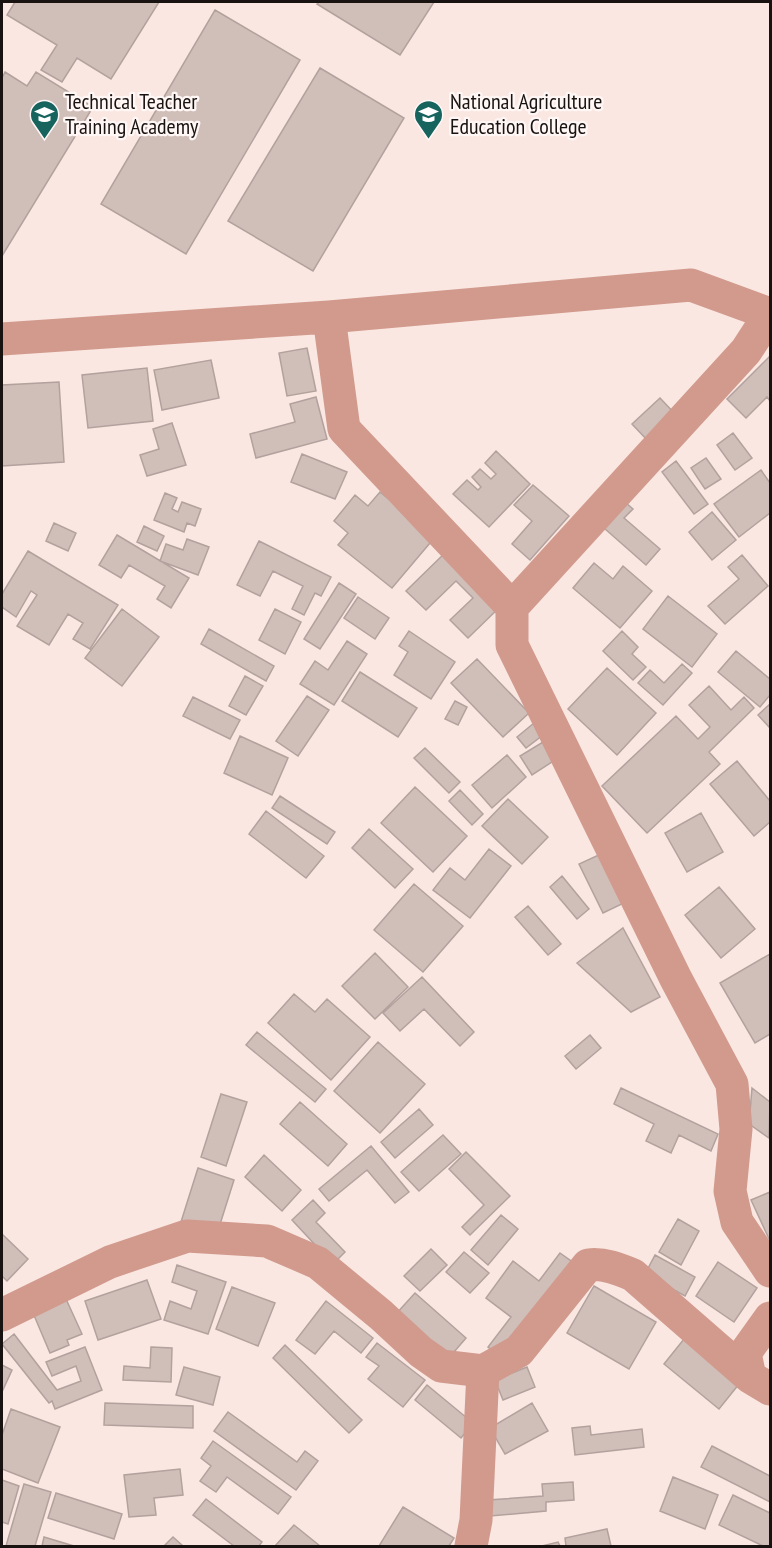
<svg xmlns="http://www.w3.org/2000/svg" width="772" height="1548" font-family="'PT Sans Narrow',sans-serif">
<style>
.building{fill:#d0beb9;stroke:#b2a19d;stroke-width:1.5}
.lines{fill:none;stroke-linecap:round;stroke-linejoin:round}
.minor{stroke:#d19a8d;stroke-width:33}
.labels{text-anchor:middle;stroke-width:4.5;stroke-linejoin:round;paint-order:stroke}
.poi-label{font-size:22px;fill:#181210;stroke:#fff7f5;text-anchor:start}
</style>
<rect width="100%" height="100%" fill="#fae7e2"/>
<path class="building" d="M 15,2 L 159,2 L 111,79 L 77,58 L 62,82 L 41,70 L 57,45 L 7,15 Z
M 319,2 L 434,2 L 400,55 L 317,4 Z
M 215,10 L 300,60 L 186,254 L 101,204 Z
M 320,68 L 404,118 L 313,271 L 228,221 Z
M 5,72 L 27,86 L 36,72 L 93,107 L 2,256 L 2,78 Z
M 307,348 L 316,391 L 287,396 L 279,353 Z
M 770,356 L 770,401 L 767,397 L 746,418 L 727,399 Z
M 211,360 L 219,398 L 162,410 L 154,370 Z
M 147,368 L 153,421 L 88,428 L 82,375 Z
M 59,382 L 64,462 L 2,466 L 2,385 Z
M 316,397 L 327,439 L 256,458 L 250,434 L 295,422 L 290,404 Z
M 660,398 L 676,415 L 648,441 L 632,424 Z
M 172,423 L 186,465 L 147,476 L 140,455 L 159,449 L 153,429 Z
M 733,433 L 752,458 L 735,470 L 717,445 Z
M 496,451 L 530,484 L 489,527 L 453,494 L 467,480 L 478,490 L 481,487 L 472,477 L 480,469 L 491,479 L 496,474 L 485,463 Z
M 302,454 L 347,472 L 335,499 L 291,482 Z
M 706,458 L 721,479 L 705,489 L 691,468 Z
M 676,461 L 708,504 L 694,514 L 662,472 Z
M 761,470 L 770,483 L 770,513 L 739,537 L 714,504 Z
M 533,485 L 569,516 L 530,560 L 512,544 L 532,521 L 514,505 Z
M 380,492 L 435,537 L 392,588 L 338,545 L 348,533 L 334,521 L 355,495 L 368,506 Z
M 165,493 L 177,498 L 172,509 L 178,512 L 182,502 L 201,509 L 195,526 L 187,523 L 184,532 L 154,520 Z
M 618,496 L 633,509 L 624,518 L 660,549 L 646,565 L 596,521 Z
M 712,512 L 736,540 L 712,560 L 689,532 Z
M 54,523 L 76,533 L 68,551 L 46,541 Z
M 144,526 L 164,536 L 157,551 L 137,542 Z
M 117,535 L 189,578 L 171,608 L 157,599 L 165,586 L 129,565 L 121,578 L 99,565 Z
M 187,539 L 209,547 L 198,575 L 160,561 L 166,544 L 183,550 Z
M 259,541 L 331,577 L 321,596 L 315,593 L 304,615 L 292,609 L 303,586 L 273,571 L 260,596 L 237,585 Z
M 450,548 L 504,603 L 468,638 L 450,620 L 473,598 L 456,581 L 426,610 L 406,591 Z
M 28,551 L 118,605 L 90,649 L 73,639 L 83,623 L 68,614 L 49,645 L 17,626 L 37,595 L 31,591 L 16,617 L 2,607 L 2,594 Z
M 742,555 L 768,586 L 725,624 L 708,606 L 739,579 L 728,567 Z
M 594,563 L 613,579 L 623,566 L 652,591 L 620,628 L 573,588 Z
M 339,583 L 356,594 L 320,649 L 304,639 Z
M 668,596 L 717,634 L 692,667 L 643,629 Z
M 358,597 L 389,618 L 375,639 L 344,618 Z
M 122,609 L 159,637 L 122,686 L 85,658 Z
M 275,609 L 301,622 L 285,654 L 259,640 Z
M 209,629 L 274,666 L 266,681 L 201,644 Z
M 409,631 L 455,662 L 431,699 L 394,675 L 408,652 L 399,646 Z
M 622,631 L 638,647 L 632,654 L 646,667 L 633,680 L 603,651 Z
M 347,641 L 367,654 L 334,705 L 300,684 L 315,661 L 328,670 Z
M 736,651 L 770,679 L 770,695 L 760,707 L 718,672 Z
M 477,659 L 529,713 L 503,737 L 451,683 Z
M 682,664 L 692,673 L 663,705 L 638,683 L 650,670 L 664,683 Z
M 607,668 L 656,713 L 617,755 L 568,709 Z
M 360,672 L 417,708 L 398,737 L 342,701 Z
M 245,676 L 263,686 L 246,715 L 229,706 Z
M 709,686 L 731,710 L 744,697 L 754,708 L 709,752 L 720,764 L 647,833 L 602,786 L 676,716 L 698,739 L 710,727 L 689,705 Z
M 307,696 L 329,710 L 298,756 L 276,741 Z
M 193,697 L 240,720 L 230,739 L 183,716 Z
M 455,701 L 467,707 L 458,725 L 445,719 Z
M 770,704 L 770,728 L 758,715 Z
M 534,723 L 543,735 L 526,748 L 517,737 Z
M 240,736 L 288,758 L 272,795 L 224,773 Z
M 543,742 L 555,760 L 532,775 L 520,756 Z
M 425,748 L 460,782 L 449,793 L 414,758 Z
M 507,755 L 526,777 L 492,808 L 472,785 Z
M 737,761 L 770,801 L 770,822 L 754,836 L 710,784 Z
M 415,787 L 467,836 L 433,872 L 381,823 Z
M 460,790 L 483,814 L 472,825 L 449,801 Z
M 280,796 L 335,832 L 327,844 L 272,808 Z
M 508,799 L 548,837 L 522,864 L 482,826 Z
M 266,811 L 324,856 L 306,878 L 249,834 Z
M 701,813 L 723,852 L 687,872 L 665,833 Z
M 369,829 L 413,869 L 395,888 L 352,848 Z
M 489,849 L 511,866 L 470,918 L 433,890 L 450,868 L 465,880 Z
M 603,853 L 626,902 L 603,913 L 579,864 Z
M 562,876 L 589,909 L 577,919 L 550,887 Z
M 414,884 L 463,926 L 423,972 L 374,930 Z
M 719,887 L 755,929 L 721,958 L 685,915 Z
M 528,906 L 561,944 L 548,955 L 515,917 Z
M 623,928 L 660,997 L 631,1012 L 577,963 Z
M 375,953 L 408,987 L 375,1019 L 342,986 Z
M 770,954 L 770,1034 L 755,1043 L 720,983 Z
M 422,977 L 474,1032 L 460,1046 L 424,1009 L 400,1031 L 383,1013 Z
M 294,994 L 315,1012 L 327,999 L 370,1037 L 331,1080 L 268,1023 Z
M 257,1032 L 326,1089 L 315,1102 L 246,1045 Z
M 590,1035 L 601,1048 L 576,1069 L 565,1056 Z
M 378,1042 L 425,1084 L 380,1133 L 334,1091 Z
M 621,1088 L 718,1134 L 711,1151 L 679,1135 L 671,1153 L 646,1141 L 654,1124 L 614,1104 Z
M 752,1088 L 770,1102 L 769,1138 L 749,1124 Z
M 221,1094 L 247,1102 L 226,1166 L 201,1157 Z
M 300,1102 L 347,1144 L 328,1166 L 280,1124 Z
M 419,1109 L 433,1125 L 395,1158 L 381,1142 Z
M 443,1135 L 461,1154 L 419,1191 L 401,1172 Z
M 371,1146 L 409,1192 L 395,1203 L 367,1170 L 329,1201 L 319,1189 Z
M 466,1152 L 510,1196 L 470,1235 L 462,1227 L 484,1205 L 449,1169 Z
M 264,1155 L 301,1190 L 282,1211 L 245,1177 Z
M 198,1168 L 234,1180 L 216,1237 L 180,1225 Z
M 770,1192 L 770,1241 L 751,1200 Z
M 313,1200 L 325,1213 L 316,1222 L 345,1252 L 333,1264 L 292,1220 Z
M 501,1215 L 518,1229 L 488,1265 L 471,1250 Z
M 678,1219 L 699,1231 L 681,1265 L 659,1252 Z
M 2,1234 L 28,1259 L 7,1281 L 2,1276 Z
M 431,1249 L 447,1265 L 420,1291 L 404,1276 Z
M 464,1252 L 489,1273 L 470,1293 L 446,1272 Z
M 560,1253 L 574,1263 L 503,1359 L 488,1347 L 511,1317 L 486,1298 L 513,1261 L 539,1281 Z
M 655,1255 L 695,1277 L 685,1296 L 645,1274 Z
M 718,1262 L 757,1288 L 734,1322 L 696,1296 Z
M 177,1265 L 226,1282 L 208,1334 L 164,1320 L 170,1301 L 191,1309 L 197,1291 L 172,1282 Z
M 147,1280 L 161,1319 L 98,1340 L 85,1301 Z
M 594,1286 L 656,1322 L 629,1369 L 567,1333 Z
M 232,1287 L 275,1303 L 258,1346 L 216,1329 Z
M 415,1293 L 466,1338 L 448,1359 L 396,1314 Z
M 66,1299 L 82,1334 L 67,1340 L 69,1345 L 50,1353 L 33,1313 Z
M 326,1301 L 373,1338 L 361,1353 L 334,1331 L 315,1354 L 296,1340 Z
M 14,1334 L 57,1390 L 81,1381 L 76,1366 L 52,1376 L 46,1362 L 85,1347 L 102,1390 L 55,1409 L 52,1401 L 49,1403 L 2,1344 Z
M 684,1339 L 739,1384 L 719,1409 L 664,1364 Z
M 377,1343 L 425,1380 L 403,1407 L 368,1379 L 379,1366 L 366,1357 Z
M 285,1345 L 362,1420 L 349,1433 L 273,1358 Z
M 151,1347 L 172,1348 L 171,1382 L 123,1380 L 124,1366 L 150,1368 Z
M 2,1365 L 12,1370 L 2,1392 Z
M 184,1367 L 220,1377 L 213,1405 L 176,1395 Z
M 527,1367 L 535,1387 L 503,1400 L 495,1380 Z
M 427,1385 L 473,1423 L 461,1438 L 415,1400 Z
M 105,1403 L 193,1406 L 193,1428 L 104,1425 Z
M 532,1403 L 548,1431 L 505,1454 L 490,1428 Z
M 11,1409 L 60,1427 L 38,1483 L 2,1469 L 2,1435 Z
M 228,1412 L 297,1462 L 305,1451 L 318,1461 L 296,1490 L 214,1431 Z
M 590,1426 L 591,1435 L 642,1429 L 644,1447 L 575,1455 L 572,1428 Z
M 213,1441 L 291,1497 L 278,1514 L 227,1477 L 216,1492 L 200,1481 L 211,1466 L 201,1458 Z
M 712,1446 L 770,1476 L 770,1502 L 701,1467 Z
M 180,1469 L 183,1495 L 154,1498 L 156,1515 L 129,1517 L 124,1475 Z
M 673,1477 L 718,1495 L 705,1529 L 660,1511 Z
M 2,1480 L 19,1486 L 8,1524 L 2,1522 Z
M 573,1482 L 574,1500 L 546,1502 L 546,1511 L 490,1516 L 488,1500 L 543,1496 L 542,1484 Z
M 24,1484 L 51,1492 L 35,1546 L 6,1546 Z
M 56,1493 L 122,1514 L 114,1539 L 48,1518 Z
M 733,1495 L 770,1513 L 770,1546 L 763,1546 L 719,1525 Z
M 206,1499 L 262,1542 L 259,1546 L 234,1546 L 193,1515 Z
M 403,1507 L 454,1538 L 449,1546 L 379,1546 Z
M 294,1525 L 320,1546 L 275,1546 Z
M 607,1529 L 611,1546 L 566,1546 L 565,1538 Z
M 44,1537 L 74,1546 L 42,1546 Z
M 173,1537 L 183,1546 L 164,1546 Z
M 558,1542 L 560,1546 L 542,1546 Z"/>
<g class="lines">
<path class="minor" d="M 329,317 L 344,429 L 512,607 L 512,645 L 676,979 L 732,1084 L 736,1129 L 730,1191 L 737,1222 L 770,1271
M 2,339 L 329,317 L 691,285 L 770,314
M 512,607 L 746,351 L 770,314
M 2,1315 L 110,1262 L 187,1236 L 267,1241 L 318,1263 L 381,1315 L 421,1352 L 441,1366 L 483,1371 L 519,1351 L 588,1265 C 604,1263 619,1269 633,1275 L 750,1377
M 770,1318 L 745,1353 L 750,1377 L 770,1389
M 471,1546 L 476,1520 L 483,1371"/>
</g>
<defs>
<symbol id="university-pin" viewBox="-11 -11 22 30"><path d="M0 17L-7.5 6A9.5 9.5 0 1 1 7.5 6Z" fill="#17645f" stroke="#fff7f5"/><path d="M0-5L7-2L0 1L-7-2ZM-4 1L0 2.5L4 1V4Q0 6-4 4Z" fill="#fff"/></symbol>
</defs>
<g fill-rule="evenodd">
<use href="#university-pin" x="28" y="98" width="33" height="45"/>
<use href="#university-pin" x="412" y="98" width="33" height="45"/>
</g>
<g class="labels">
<g class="poi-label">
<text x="65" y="109">Technical Teacher<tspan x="65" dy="25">Training Academy</tspan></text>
<text x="450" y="109">National Agriculture<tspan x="450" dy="25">Education College</tspan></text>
</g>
</g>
<rect width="772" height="1548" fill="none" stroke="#181210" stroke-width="6"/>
</svg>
